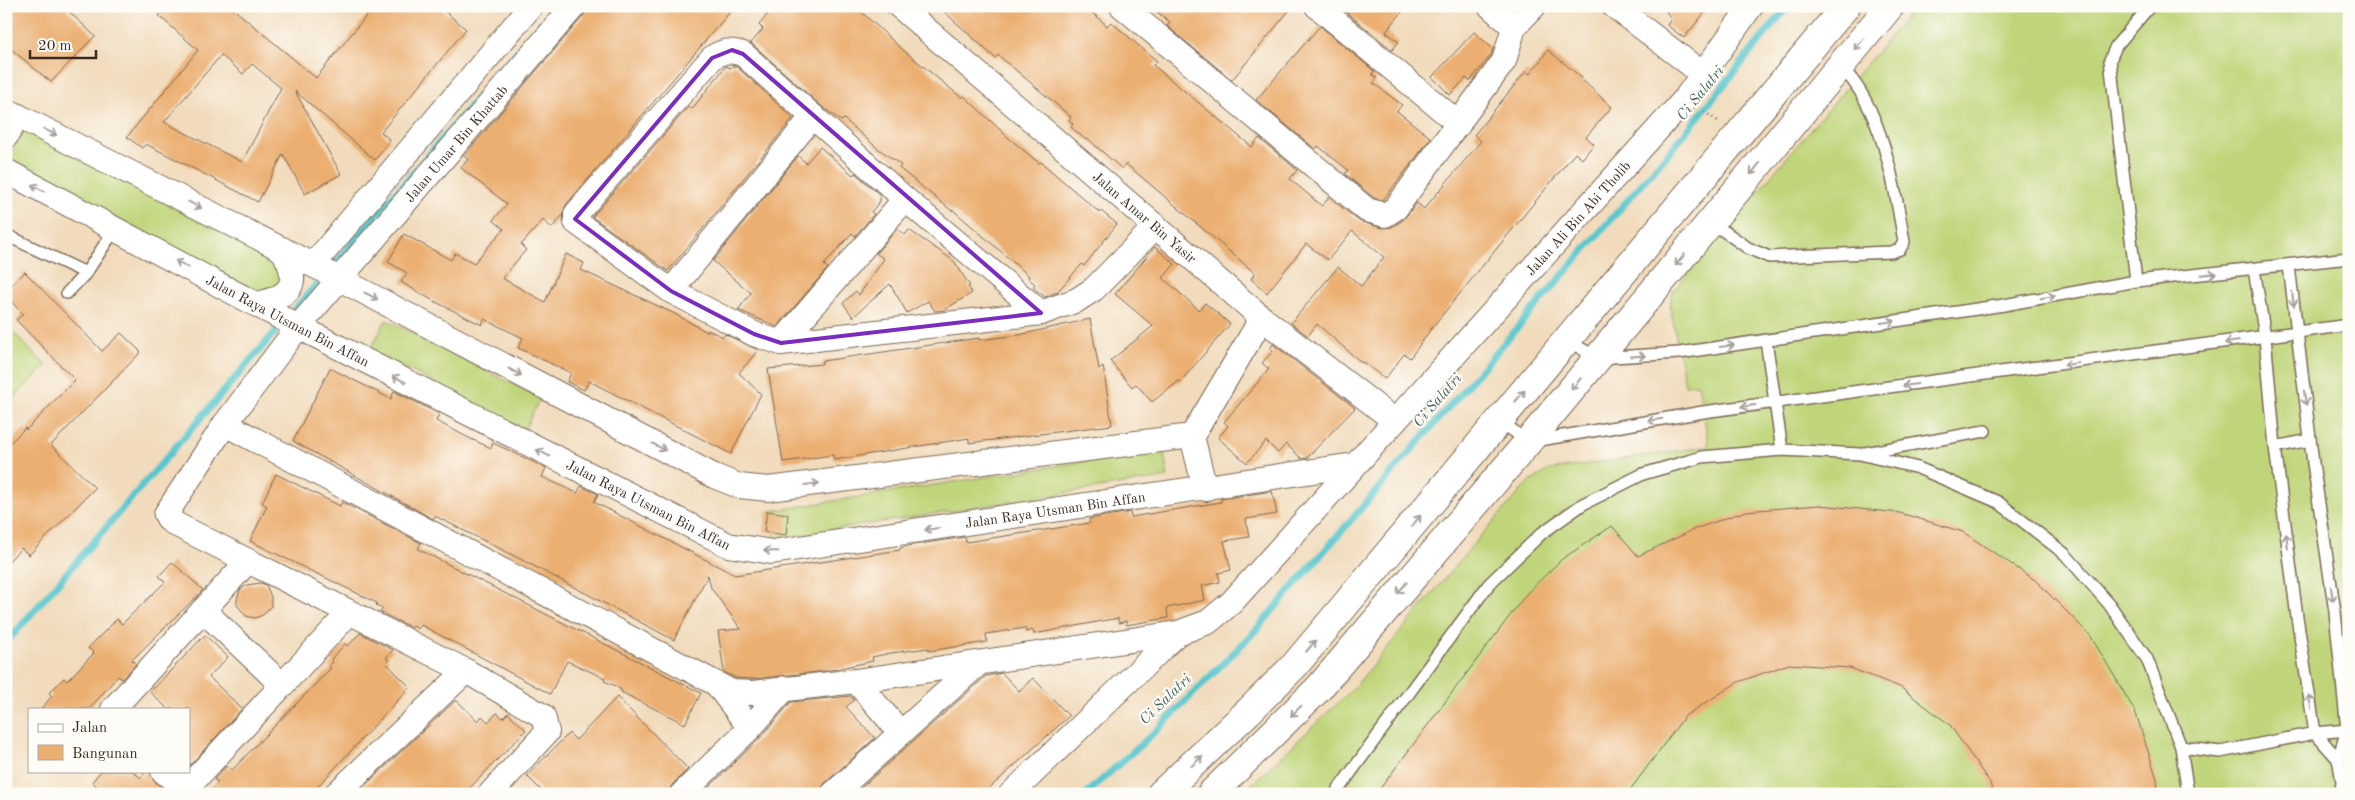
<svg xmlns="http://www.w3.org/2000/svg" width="2355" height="800" font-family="'Old Standard TT',serif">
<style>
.garden{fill:#c0d579;stroke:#7e804c}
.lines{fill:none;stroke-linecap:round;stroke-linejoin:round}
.stream{stroke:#5ac7ce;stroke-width:7}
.building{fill:#ebaf71;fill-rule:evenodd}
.service-casing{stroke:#7b6855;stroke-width:14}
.minor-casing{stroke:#7b6855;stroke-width:26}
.tertiary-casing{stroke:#7b6855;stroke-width:30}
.path{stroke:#7b6855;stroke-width:3;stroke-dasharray:1 4;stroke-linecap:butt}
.service{stroke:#fff;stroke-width:11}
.minor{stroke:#fff;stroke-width:24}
.tertiary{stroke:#fff;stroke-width:28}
.oneway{stroke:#a79f9a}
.marked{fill:none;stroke:#7b2cbf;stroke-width:4;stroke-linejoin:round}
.labels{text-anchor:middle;stroke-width:4.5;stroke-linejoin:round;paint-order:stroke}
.street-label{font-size:14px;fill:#3b2a1e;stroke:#fdfcf7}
.water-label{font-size:15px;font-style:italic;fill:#46615c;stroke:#fdfcf7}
</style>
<rect width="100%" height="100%" fill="#fdfcf7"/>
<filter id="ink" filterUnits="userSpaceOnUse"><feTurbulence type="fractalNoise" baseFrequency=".02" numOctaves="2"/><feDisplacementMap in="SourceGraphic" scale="10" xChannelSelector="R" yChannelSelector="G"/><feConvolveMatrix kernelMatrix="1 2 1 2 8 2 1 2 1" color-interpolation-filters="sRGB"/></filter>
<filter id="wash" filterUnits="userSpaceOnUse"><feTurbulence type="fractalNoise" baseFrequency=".0096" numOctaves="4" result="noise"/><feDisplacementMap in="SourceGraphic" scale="20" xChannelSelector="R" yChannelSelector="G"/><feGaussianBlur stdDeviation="1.12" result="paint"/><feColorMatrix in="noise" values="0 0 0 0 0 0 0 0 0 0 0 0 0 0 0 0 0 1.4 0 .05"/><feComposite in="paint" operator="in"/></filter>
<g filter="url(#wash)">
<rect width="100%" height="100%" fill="#f1dbbc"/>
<path class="garden" d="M 1916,6 L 2349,6 L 2349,794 L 1241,794 L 1353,689 L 1477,540 L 1528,483 L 1549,470 L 1709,446 L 1698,384 L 1685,385 L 1670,306 L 1673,291 Z
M 24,130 L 279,262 L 283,272 L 281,286 L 261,294 L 6,161 Z
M 386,320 L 540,398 L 525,429 L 370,350 Z
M 6,325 L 46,366 L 6,406 Z
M 1163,449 L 1168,477 L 775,539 L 770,511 Z"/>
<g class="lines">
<path class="stream" d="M 6,643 L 557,6
M 1086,794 L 1158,729 L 1256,630 L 1677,143 L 1788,6"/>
</g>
<g id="blocks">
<path class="building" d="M 6,6 L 63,6 L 95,36 L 51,82 L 6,45 Z
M 168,6 L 230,6 L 316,78 L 374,6 L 438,6 L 466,29 L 381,132 L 390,140 L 375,160 L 295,91 L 341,174 L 305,194 L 283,154 L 258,202 L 146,144 L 142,148 L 127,137 L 198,50 L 159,16 ZM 221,55 L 243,74 L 252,64 L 281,88 L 242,162 L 164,122 Z
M 587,6 L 735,6 L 566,205 L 562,216 L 552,228 L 543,220 L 521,245 L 526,250 L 502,278 L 545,302 L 566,254 L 584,263 L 581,270 L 673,313 L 707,332 L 708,330 L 723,337 L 725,334 L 758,350 L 739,373 L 761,394 L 731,454 L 589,381 L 584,390 L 567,382 L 571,373 L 518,348 L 523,338 L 484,319 L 482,325 L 430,299 L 401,282 L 407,273 L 388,262 L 404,234 L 451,260 L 455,253 L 474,263 L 504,229 L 493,220 L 507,204 L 461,168 L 468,159 L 464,156 L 584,15 Z
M 774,6 L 855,6 L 902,49 L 962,98 L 964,96 L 1010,139 L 1039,163 L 1041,162 L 1100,213 L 1101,211 L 1117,224 L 1084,266 L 1082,264 L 1057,292 L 1045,297 L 1033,287 L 1035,284 L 1028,278 L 1029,276 L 953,210 L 952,211 L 899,168 L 901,165 L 876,147 L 844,119 L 841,121 L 820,105 L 751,43 L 763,29 L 759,25 Z
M 938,6 L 1085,6 L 1107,26 L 1111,22 L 1157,61 L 1153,65 L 1252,147 L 1259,138 L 1297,170 L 1290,179 L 1322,206 L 1329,197 L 1359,221 L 1382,228 L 1392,227 L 1403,220 L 1417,203 L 1424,209 L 1481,141 L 1474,135 L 1526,71 L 1530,74 L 1548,50 L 1582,78 L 1581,79 L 1612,107 L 1586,137 L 1594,144 L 1582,159 L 1575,153 L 1434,325 L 1410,358 L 1404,354 L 1385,379 L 1363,362 L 1362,363 L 1317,324 L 1308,336 L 1291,323 L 1338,267 L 1361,286 L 1384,257 L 1352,231 L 1328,260 L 1306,244 L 1267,293 L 1251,279 L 1255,273 L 1126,164 L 1122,169 L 1088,139 L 1086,140 L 1071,127 L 1073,124 L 1069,120 L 1071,117 L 998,55 L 995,58 Z
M 1150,6 L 1293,6 L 1232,80 L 1167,26 L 1170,22 Z
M 1339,6 L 1407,6 L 1386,32 L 1399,42 L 1392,50 Z
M 1663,6 L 1710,6 L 1684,38 L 1667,25 L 1671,19 Z
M 1320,26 L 1374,71 L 1372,74 L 1377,78 L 1373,83 L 1402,105 L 1397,111 L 1431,138 L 1383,200 L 1374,198 L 1345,174 L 1348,170 L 1318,146 L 1315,149 L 1256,100 Z
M 1474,32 L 1493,49 L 1491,55 L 1470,81 L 1466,78 L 1450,95 L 1432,77 Z
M 726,66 L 730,68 L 733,66 L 736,66 L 793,118 L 668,271 L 592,217 L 689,106 L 692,109 Z
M 820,147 L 853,175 L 855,173 L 880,195 L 880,201 L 871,212 L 874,214 L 855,236 L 852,233 L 836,251 L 824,265 L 828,268 L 777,327 L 738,310 L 751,293 L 713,261 L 798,156 L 806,163 Z
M 897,229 L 905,235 L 909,230 L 954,261 L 970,286 L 968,287 L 972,293 L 944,310 L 935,311 L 928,301 L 907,313 L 890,284 L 853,317 L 843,303 L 856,291 L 859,295 L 884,259 L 876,253 Z
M 1155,247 L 1175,264 L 1163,278 L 1199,310 L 1205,303 L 1230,324 L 1180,382 L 1179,381 L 1152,402 L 1136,384 L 1132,387 L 1110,361 L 1153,326 L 1115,294 Z
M 25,272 L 102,351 L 121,333 L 141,352 L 51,445 L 95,488 L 29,555 L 21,548 L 6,564 L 6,447 L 25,428 L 26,430 L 75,380 L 16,320 L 23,314 L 6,296 L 6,290 Z
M 1090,319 L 1099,369 L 1103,366 L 1112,425 L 969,443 L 969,438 L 834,460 L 833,455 L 783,462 L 768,369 L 822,364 L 822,361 L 979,338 L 979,340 L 1019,335 Z
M 1273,344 L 1355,408 L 1307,458 L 1302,459 L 1286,444 L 1278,453 L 1266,441 L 1247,463 L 1218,438 L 1228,426 L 1224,422 L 1269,369 L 1262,363 L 1273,351 L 1270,349 Z
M 330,368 L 391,399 L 394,391 L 439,414 L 436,421 L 471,439 L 491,448 L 493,443 L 546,468 L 542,477 L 577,493 L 581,486 L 598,494 L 594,502 L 735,575 L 900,550 L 900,548 L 913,545 L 965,537 L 966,542 L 1090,523 L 1089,519 L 1130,512 L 1131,517 L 1221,502 L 1221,499 L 1272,491 L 1277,514 L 1246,519 L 1249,537 L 1224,541 L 1231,570 L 1218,573 L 1220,582 L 1202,586 L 1205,600 L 1167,608 L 1168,618 L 1126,625 L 1126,621 L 1119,623 L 1118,618 L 1034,634 L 1033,630 L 1026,632 L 1025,628 L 986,634 L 987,642 L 929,651 L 929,648 L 891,653 L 872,657 L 873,661 L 827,671 L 753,679 L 736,678 L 724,672 L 718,631 L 741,629 L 711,588 L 708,575 L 674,640 L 530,564 L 435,516 L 433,519 L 293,441 Z
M 276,474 L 340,506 L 342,502 L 421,543 L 418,549 L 701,693 L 685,724 L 621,692 L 622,691 L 616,686 L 604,681 L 605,678 L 567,661 L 550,694 L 421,625 L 418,629 L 413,626 L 412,628 L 380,612 L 383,609 L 376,605 L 377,603 L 250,541 L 267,506 L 262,503 Z
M 1819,505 L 1900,513 L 1963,532 L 2035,580 L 2090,635 L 2135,711 L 2157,779 L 2158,794 L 1993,794 L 1990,783 L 1950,725 L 1900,687 L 1850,668 L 1789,664 L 1738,682 L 1685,716 L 1627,794 L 1376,794 L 1527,593 L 1562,559 L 1612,526 L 1638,556 L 1695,529 L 1746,511 Z
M 767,511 L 788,514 L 786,535 L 764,532 Z
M 172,562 L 203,590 L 132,660 L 136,664 L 122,679 L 118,676 L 89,709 L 41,709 L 52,696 L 49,693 L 64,678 L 67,681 L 94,653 L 88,648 L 117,619 L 122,624 L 165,582 L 159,576 Z
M 261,583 L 266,585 L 271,597 L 271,606 L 263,615 L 255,618 L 246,616 L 237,605 L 237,599 L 240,590 L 247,585 Z
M 360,633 L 393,650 L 386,658 L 389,660 L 386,663 L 410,687 L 322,782 L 311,794 L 208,794 L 218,782 L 214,779 L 226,766 L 232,770 L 331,668 L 329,666 L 333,662 L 331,659 L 345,644 L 348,646 Z
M 205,635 L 228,657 L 209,677 L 242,709 L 189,766 L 189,709 L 168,709 L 150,692 Z
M 1002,673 L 1019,691 L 1033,678 L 1069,716 L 983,794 L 854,794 L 986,676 Z
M 850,696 L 854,700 L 846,707 L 875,738 L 824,784 L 820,794 L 702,794 L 760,738 L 791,702 Z
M 617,697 L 688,769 L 672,785 L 669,794 L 545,794 L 527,776 L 569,733 L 576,740 Z
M 456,700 L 478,721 L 482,716 L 488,722 L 497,713 L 503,718 L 508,713 L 526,730 L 464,794 L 356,794 Z
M 101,771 L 132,771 L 141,778 L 146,771 L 150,771 L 154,781 L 166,792 L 165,794 L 107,794 L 92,782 Z"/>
</g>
</g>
<g filter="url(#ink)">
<use href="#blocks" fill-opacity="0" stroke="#7b6855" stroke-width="1"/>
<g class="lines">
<defs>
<path id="service" d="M 1711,222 L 1748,248 L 1769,257 L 1891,252 L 1900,249 L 1904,242 C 1895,186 1882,106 1840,66
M 6,235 L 86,273
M 2289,266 L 2313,463 L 2335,612 L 2347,730 L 2338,759 L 2342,781 L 2341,794
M 2254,269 L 2265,337 L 2275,447 L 2297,617 L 2315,733 L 2338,759
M 2136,281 L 2110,60 L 2116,46 L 2150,6
M 67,293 L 86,273 L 115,229
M 1567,340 L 1597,358 L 1679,353 L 2004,305 L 2136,281 L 2349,258
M 1766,340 L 1782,450
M 1499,420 L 1528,442 L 1703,412 L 2349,325
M 2275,447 L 2310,440
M 1865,453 L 1985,431
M 2181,747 L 2220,752 L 2315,733 L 2347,730
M 1335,794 L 1489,584 L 1542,533 L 1583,504 L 1643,474 L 1702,457 L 1782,450 L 1860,454 L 1918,468 L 1998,502 L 2065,554 L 2109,604 L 2147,659 L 2181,747 L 2188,794"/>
<g id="minor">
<path id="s1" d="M 899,6 L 1262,318 L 1395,421"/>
<path d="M 1122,6 L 1367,210 L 1385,215 L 1396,208 L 1504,61 L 1514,27 L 1534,6"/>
<path d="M 1317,6 L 1459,124"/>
<path d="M 1490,6 L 1514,27"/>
<path d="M 1614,6 L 1704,75"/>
<path d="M 6,110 L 313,265 L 714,476 L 739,486 L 768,489 L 1192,436"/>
<path d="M 813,116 L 671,291 L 754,334 L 781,343 L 905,199 L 1041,313 L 1077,300 L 1094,289 L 1156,226"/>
<path d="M 6,136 L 18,116"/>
<path id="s2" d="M 6,171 L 291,323 L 728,545 L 772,552 L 1354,465"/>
<path d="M 313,265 L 531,6"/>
<path d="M 671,291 L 576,222 L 576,214 L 712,58 C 723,50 730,50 743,54 L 905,199"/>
<path d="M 258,304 C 294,295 301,282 282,249"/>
<path d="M 781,343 L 1041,313"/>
<path d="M 225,424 L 732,692 L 753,693 L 856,681 L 1178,633"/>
<path d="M 1205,489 L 1192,436 L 1262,318"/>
<path d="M 203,610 L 282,685"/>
<path d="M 856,681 L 900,732"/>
<path d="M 718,686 L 750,728"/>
<path d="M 113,709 L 247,562"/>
<path d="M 163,771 L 191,794"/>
<path d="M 186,789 L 349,613"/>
<path d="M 336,794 L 466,671"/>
<path id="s3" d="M 490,794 L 547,732 L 543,716 L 466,671 L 177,525 L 169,520 L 166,514 L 225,424 L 298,327 L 574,6"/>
<path d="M 682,794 L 750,728 L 785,688"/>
<path d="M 833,794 L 979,663"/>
<path id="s4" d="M 1011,794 L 1178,633 L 1208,622 L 1231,603 L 1685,99 L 1751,6"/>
</g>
<path id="tertiary" d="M 1161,794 L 1249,711 L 1295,665 L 1846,6
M 1211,794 L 1318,689 L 1528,442 L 1890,6"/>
</defs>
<use href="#service" class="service-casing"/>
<use href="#minor" class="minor-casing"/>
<use href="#tertiary" class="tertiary-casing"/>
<path class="path" d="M 1704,112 L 1718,121"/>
<use href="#service" class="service"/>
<use href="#minor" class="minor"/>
<use href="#tertiary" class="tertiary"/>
</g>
<defs><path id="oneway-shaft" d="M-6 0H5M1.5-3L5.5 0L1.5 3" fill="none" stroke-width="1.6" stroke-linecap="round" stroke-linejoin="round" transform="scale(1.25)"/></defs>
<g class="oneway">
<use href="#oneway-shaft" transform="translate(1859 44) rotate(130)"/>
<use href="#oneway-shaft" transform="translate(50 132) rotate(27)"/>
<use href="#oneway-shaft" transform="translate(1755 169) rotate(129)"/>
<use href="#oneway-shaft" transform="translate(38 188) rotate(-152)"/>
<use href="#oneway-shaft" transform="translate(195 205) rotate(27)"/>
<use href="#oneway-shaft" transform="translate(1680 260) rotate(130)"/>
<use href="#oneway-shaft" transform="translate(182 264) rotate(-152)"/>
<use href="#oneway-shaft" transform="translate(2209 274) rotate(-6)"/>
<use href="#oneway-shaft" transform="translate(371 296) rotate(28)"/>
<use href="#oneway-shaft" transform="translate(2048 297) rotate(-10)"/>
<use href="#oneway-shaft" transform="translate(2293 299) rotate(83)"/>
<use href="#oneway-shaft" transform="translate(1888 322) rotate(-8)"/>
<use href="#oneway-shaft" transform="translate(2232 342) rotate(172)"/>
<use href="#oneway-shaft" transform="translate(1727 346) rotate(-8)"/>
<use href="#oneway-shaft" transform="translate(1638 356) rotate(-3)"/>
<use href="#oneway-shaft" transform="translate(2071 364) rotate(172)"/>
<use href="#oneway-shaft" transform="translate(515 372) rotate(28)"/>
<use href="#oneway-shaft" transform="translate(399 379) rotate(-153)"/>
<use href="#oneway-shaft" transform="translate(1576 384) rotate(130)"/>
<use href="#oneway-shaft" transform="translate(1910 385) rotate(172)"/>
<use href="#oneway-shaft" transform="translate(1520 396) rotate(-50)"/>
<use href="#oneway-shaft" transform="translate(2305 398) rotate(82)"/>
<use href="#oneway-shaft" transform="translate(1748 406) rotate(173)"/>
<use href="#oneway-shaft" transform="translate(1655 420) rotate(170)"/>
<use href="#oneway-shaft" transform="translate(659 447) rotate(28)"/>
<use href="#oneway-shaft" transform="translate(543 453) rotate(-153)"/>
<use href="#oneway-shaft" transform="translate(812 484) rotate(-7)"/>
<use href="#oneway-shaft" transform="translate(1416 521) rotate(-51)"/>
<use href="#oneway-shaft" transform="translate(932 529) rotate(172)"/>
<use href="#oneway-shaft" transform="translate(2287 541) rotate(-97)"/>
<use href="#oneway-shaft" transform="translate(771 551) rotate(-179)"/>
<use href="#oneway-shaft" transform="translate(1402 588) rotate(130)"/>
<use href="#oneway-shaft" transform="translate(2332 594) rotate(82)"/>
<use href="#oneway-shaft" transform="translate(1311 646) rotate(-50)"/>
<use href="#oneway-shaft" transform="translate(2310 702) rotate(-99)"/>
<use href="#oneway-shaft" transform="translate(1296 711) rotate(135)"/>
<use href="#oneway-shaft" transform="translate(1197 761) rotate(-43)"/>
</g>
</g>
<path class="marked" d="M 732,50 L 743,54 L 1041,313 L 781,343 L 754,334 L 671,291 L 575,219 L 712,58 Z"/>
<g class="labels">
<g class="street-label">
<text dy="5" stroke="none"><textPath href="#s3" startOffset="1001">Jalan Umar Bin Khattab</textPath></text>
<text dy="5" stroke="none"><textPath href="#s1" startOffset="324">Jalan Amar Bin Yasir</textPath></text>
<text dy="5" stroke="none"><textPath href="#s4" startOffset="812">Jalan Ali Bin Abi Tholib</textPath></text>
<text dy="5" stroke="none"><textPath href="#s2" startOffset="319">Jalan Raya Utsman Bin Affan</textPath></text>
<text dy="5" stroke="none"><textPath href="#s2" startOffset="724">Jalan Raya Utsman Bin Affan</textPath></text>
<text dy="5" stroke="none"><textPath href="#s2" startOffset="1144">Jalan Raya Utsman Bin Affan</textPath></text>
</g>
<g class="water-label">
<text transform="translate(1700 93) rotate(-51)" y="5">Ci Salatri</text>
<text transform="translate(1437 400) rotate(-49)" y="5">Ci Salatri</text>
<text transform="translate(1165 699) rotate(-44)" y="5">Ci Salatri</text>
</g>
</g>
<rect width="2355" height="800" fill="none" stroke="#fdfcf7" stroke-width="25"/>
<rect x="28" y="708" width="162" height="65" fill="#fdfcf7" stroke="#afa8a0"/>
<rect x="38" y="724" width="25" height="8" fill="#ffffff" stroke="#afa8a0"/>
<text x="72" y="732" font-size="15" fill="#3b2a1e">Jalan</text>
<rect x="38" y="745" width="25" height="15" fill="#ebaf71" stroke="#afa8a0"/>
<text x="72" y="758" font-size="15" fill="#3b2a1e">Bangunan</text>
<path d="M30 50v8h66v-8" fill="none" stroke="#3b2a1e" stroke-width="2.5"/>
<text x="38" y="50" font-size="15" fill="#3b2a1e" stroke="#fdfcf7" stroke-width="4" paint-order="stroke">20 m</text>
</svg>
